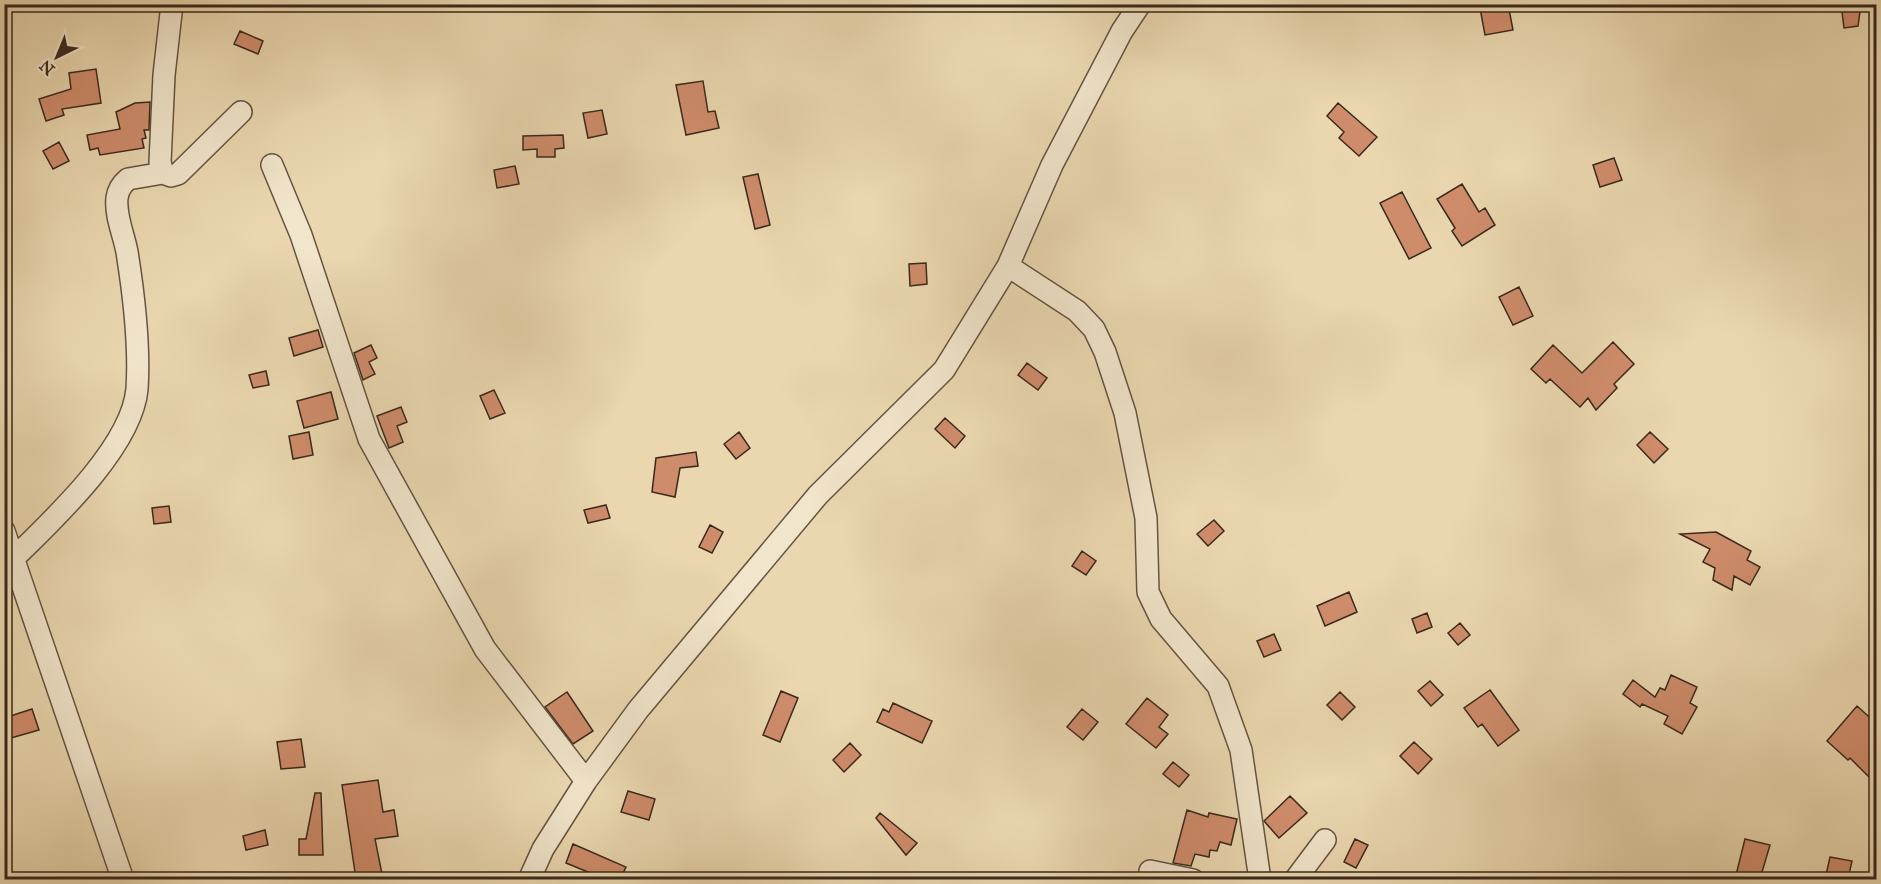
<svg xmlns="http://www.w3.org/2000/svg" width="1881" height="884" font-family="'IM FELL Great Primer',serif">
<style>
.building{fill:#cf8c6b;stroke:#39291d;stroke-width:1.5}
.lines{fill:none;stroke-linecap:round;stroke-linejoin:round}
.minor-casing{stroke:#655442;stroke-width:24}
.minor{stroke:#f1e5cb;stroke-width:21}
</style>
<rect width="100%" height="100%" fill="#ead7af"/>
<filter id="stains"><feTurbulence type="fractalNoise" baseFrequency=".00333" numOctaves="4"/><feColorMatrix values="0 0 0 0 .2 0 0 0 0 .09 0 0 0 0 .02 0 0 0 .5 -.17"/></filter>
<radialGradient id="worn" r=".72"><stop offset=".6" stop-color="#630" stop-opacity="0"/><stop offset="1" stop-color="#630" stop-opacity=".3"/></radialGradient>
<path class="building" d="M 1500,4 L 1508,4 L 1513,30 L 1485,35 L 1480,8 Z
M 1841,4 L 1861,4 L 1858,26 L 1844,28 Z
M 240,31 L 263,41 L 258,54 L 234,44 Z
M 96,69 L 101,103 L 62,109 L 64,115 L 46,121 L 39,99 L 71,89 L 69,73 Z
M 703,81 L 708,112 L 715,111 L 719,128 L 686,135 L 676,85 Z
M 150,102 L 149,130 L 144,130 L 146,138 L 142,139 L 144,148 L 100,155 L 98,148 L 90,150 L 87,135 L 120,129 L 116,112 L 135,103 Z
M 1338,103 L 1377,137 L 1359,156 L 1339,138 L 1344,132 L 1327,116 Z
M 602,110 L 607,134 L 588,138 L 583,113 Z
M 563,135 L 564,148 L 555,149 L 555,157 L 537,157 L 537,149 L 523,150 L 523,136 Z
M 59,142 L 69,161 L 53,169 L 43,151 Z
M 1614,158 L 1622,180 L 1600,187 L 1593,165 Z
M 515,166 L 519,184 L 497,188 L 494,170 Z
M 758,174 L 770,225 L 755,229 L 743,177 Z
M 1462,184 L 1479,212 L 1485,208 L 1495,225 L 1462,246 L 1452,231 L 1455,228 L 1437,199 Z
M 1402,192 L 1431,248 L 1409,259 L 1380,203 Z
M 926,263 L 927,284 L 910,286 L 909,264 Z
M 1519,287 L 1533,316 L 1513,325 L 1499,297 Z
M 318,330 L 323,347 L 294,356 L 289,338 Z
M 1613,342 L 1634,364 L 1614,384 L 1617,388 L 1596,410 L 1588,398 L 1580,407 L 1550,379 L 1546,383 L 1531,369 L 1553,345 L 1582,373 Z
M 371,345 L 377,358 L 369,362 L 375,374 L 363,380 L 354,353 Z
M 1027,363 L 1047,378 L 1038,390 L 1018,375 Z
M 266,371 L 269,385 L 253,388 L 249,375 Z
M 494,390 L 505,413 L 490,419 L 480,396 Z
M 331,392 L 338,419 L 304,428 L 297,401 Z
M 401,407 L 407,422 L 397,426 L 403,442 L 389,448 L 377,416 Z
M 945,418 L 965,436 L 955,448 L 935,429 Z
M 309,432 L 313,455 L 293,459 L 289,436 Z
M 739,432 L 750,448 L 736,459 L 724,444 Z
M 1650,432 L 1668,449 L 1654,463 L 1637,445 Z
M 696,452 L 698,466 L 680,468 L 675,497 L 652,492 L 656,458 Z
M 606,505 L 610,518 L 588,523 L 584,510 Z
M 169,506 L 171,522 L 154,524 L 152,508 Z
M 1214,520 L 1224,531 L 1208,546 L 1197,534 Z
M 710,525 L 723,532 L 712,553 L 699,547 Z
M 1716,532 L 1751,551 L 1747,560 L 1760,567 L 1750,585 L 1734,576 L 1732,590 L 1713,580 L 1715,568 L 1703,562 L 1710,549 L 1680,534 Z
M 1082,551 L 1096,561 L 1086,575 L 1072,566 Z
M 1349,592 L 1357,612 L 1325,626 L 1317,606 Z
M 1427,613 L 1432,627 L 1417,633 L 1412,619 Z
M 1460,623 L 1470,635 L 1458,645 L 1448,633 Z
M 1274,634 L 1281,650 L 1264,657 L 1257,641 Z
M 1671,675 L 1697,687 L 1690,703 L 1697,707 L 1682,734 L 1664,724 L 1668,716 L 1642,704 L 1640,707 L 1623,694 L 1633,680 L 1655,697 L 1660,688 L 1665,690 Z
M 1430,681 L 1443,695 L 1431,706 L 1418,691 Z
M 1490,690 L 1519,730 L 1498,746 L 1482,724 L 1478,727 L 1464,708 Z
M 781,691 L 798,698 L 780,742 L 763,735 Z
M 567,692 L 593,731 L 573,744 L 545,707 Z
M 1340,692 L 1355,707 L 1342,720 L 1327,705 Z
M 1147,698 L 1168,715 L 1159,727 L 1168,734 L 1156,748 L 1126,724 Z
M 893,703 L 932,721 L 922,743 L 877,722 L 883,709 L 889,712 Z
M 1857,706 L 1876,723 L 1876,729 L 1870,737 L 1876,743 L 1876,784 L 1850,758 L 1848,760 L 1827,741 Z
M 32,709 L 39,730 L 4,740 L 4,718 Z
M 1082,709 L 1098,722 L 1083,740 L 1067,727 Z
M 301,739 L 305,767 L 281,769 L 277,742 Z
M 1414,742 L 1432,759 L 1418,774 L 1400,756 Z
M 850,743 L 861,755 L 844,772 L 833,760 Z
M 1173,762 L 1189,775 L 1179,787 L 1163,774 Z
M 378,780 L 383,812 L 394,810 L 398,836 L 375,839 L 383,879 L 356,879 L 342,785 Z
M 628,791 L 655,799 L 649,820 L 621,812 Z
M 315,793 L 321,793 L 323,855 L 299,855 L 299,839 L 306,839 Z
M 1290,796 L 1307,813 L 1279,838 L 1264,821 Z
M 1187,810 L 1208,817 L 1209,813 L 1237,819 L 1231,845 L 1220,842 L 1217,851 L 1210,850 L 1209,857 L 1195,854 L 1191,866 L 1173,863 Z
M 880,813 L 917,843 L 906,855 L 876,818 Z
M 265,830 L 268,845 L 246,850 L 243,836 Z
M 1355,839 L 1368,845 L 1356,868 L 1344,862 Z
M 1745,839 L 1770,845 L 1760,879 L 1735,879 Z
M 573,844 L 626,867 L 620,879 L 605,879 L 566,863 Z
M 1830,857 L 1852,861 L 1848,879 L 1826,875 Z"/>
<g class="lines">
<defs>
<path id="minor" d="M 172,4 L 164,75 L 160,162 L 163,173 L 171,176 L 178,174 L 241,112
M 272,165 L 301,235 L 369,439 L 485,649 L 586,781
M 1008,266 L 1077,311 L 1094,329 L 1105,352 L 1125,413 L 1146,518 L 1148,592 L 1161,619 L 1218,686 L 1241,750 L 1260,880
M 4,531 L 123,880
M 15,557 C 55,518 132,446 137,389 C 140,345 134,296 127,252 C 124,235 115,216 117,198 C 118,190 122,184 128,179 L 163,173
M 1150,871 L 1193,880
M 529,880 L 543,849 L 586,781 L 638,710 L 818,495 L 944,370 L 1008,266 L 1052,165 L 1122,31 L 1140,4
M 1295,880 L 1325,840"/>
</defs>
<use href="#minor" class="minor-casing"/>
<use href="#minor" class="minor"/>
</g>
<rect width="1881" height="884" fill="none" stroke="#ead7af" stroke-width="24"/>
<rect x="6" y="6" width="1869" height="872" fill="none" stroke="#39291d" stroke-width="3"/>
<rect x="12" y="12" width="1857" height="860" fill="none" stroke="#39291d" stroke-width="1.5"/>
<g transform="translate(57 57) rotate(223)" stroke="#f1e5cb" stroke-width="4.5" paint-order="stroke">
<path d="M0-4.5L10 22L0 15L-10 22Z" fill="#39291d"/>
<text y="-9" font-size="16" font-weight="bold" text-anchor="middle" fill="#39291d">N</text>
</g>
<rect width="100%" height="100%" filter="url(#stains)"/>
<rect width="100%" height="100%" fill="url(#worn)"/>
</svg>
